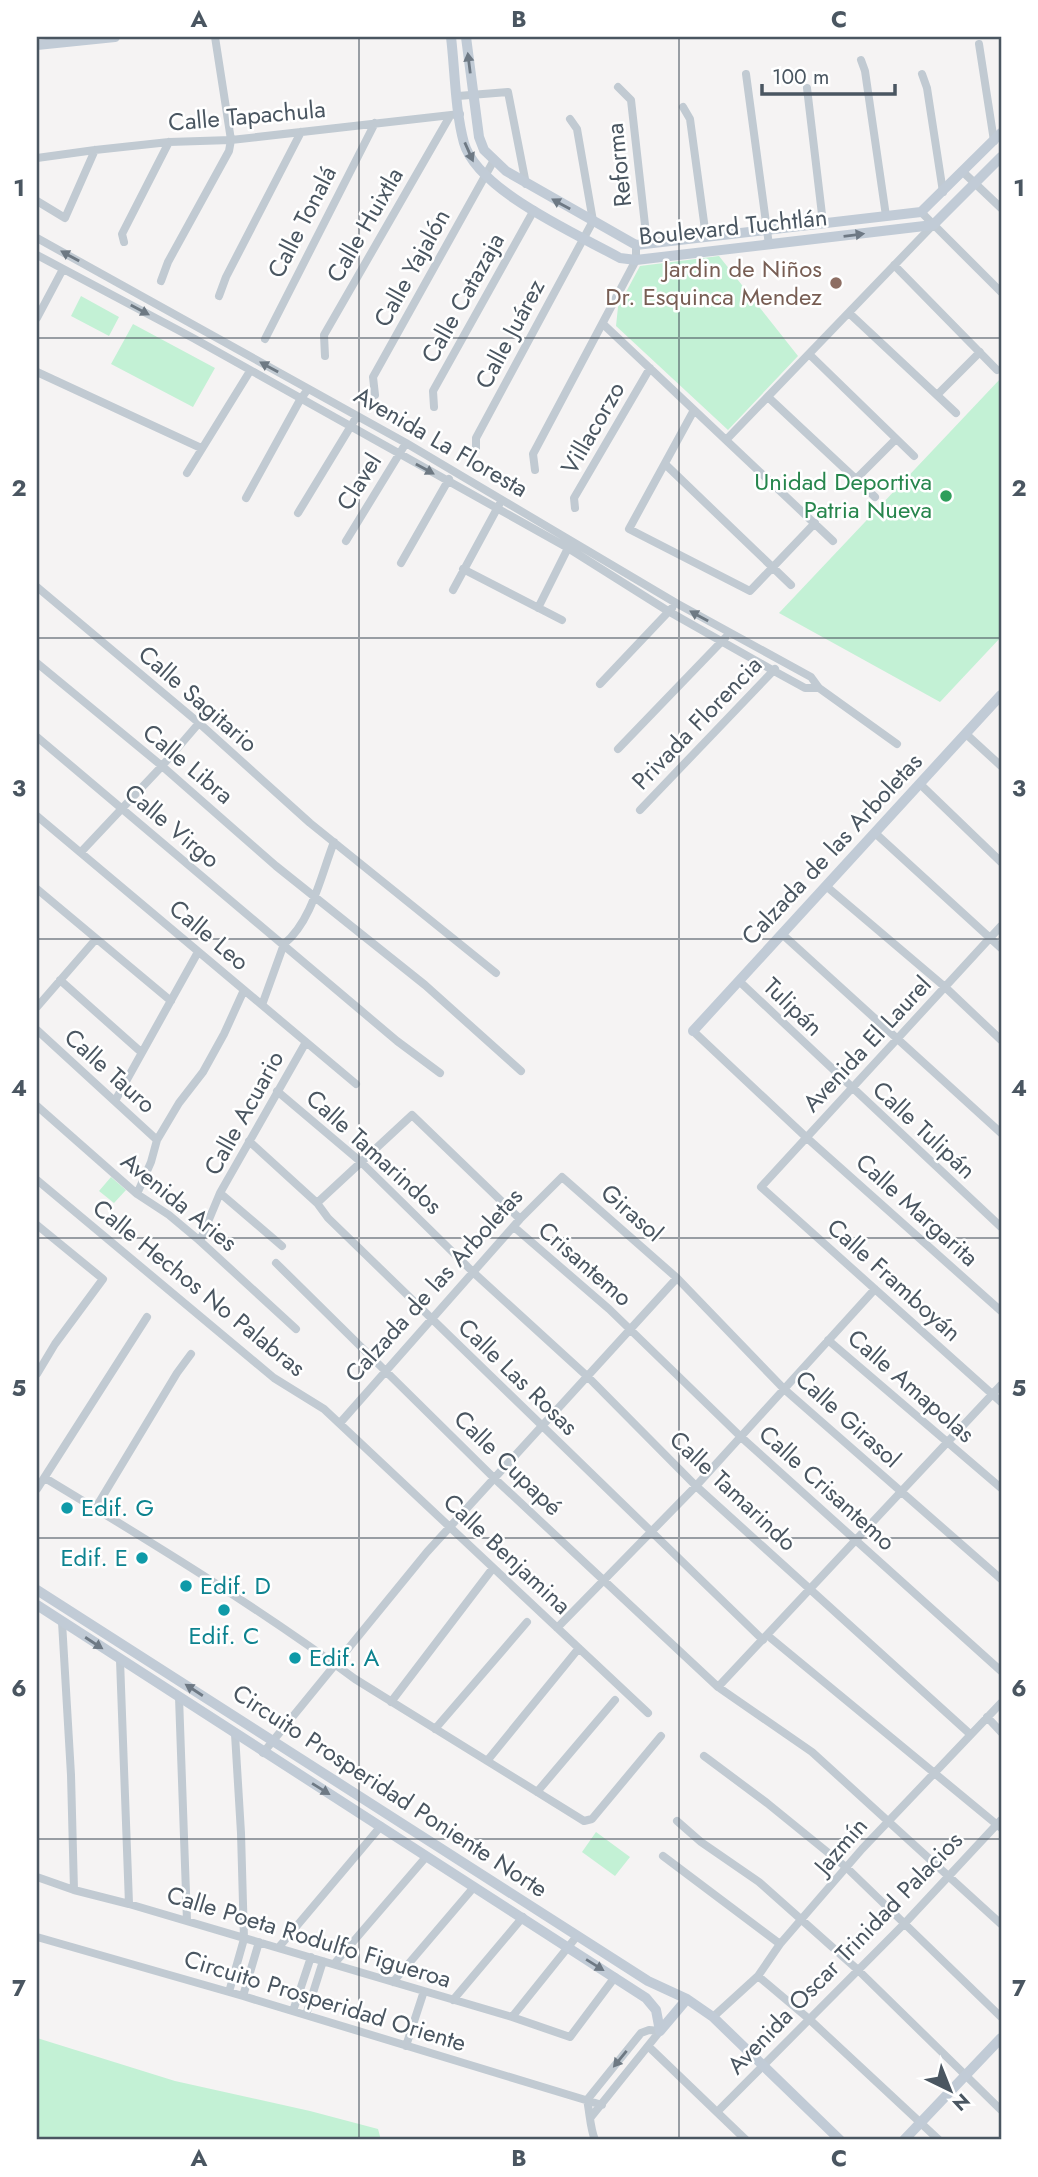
<svg xmlns="http://www.w3.org/2000/svg" width="1038" height="2177" font-family="Jost,sans-serif">
<style>
.green{fill:#c3f1d5}
.lines{fill:none;stroke-linecap:round;stroke-linejoin:round}
.street{stroke:#c1cad2;stroke-width:8}
.secondary{stroke:#c1cbd6;stroke-width:10}
.oneway{fill:#6e7984}
.oneway2{fill:#6e7983}
.grid{fill:none;stroke:#4a5661;stroke-width:2;stroke-opacity:0.55}
.education-dot{fill:#8d6e63;stroke:#fff;stroke-width:2.5}
.leisure-dot{fill:#2e9e5b;stroke:#fff;stroke-width:2.5}
.culture-dot{fill:#0f9aa8;stroke:#fff;stroke-width:2.5}
.labels{text-anchor:middle;stroke-width:5;stroke-linejoin:round;paint-order:stroke}
.street-label{font-size:24px;fill:#4a5661;stroke:#fff}
.education-label{font-size:24px;fill:#785e54;stroke:#fff;text-anchor:end}
.leisure-label{font-size:24px;fill:#27864d;stroke:#fff;text-anchor:end}
.culture-label{font-size:24px;fill:#0d838f;stroke:#fff;text-anchor:start}
.neatline{fill:none;stroke:#4a5661;stroke-width:2.5}
.grid-label{font-size:23px;text-anchor:middle;font-weight:bold;fill:#4a5661}
</style>
<rect width="100%" height="100%" fill="#f5f3f3"/>
<path class="green" d="M 719,256 L 798,356 L 728,430 L 616,326 L 618,307 L 640,266 Z
M 81,296 L 119,317 L 109,336 L 71,316 Z
M 133,324 L 215,368 L 193,407 L 111,364 Z
M 1001,378 L 1001,637 L 940,702 L 779,613 Z
M 111,1177 L 126,1190 L 114,1203 L 99,1191 Z
M 596,1832 L 630,1857 L 615,1876 L 582,1852 Z
M 37,2038 L 175,2081 L 310,2111 L 378,2129 L 381,2140 L 37,2140 Z"/>
<g class="lines">
<path class="street" d="M 979,44 L 994,141
M 861,60 L 865,71 L 886,216
M 746,74 L 769,245
M 922,74 L 927,88 L 943,192
M 618,87 L 631,100 L 647,243
M 807,88 L 823,223
M 458,96 L 508,92 L 526,184
M 683,107 L 690,119 L 706,237
M 37,158 L 95,150 L 169,142 L 231,140 L 460,114
M 963,172 L 1001,208
M 37,201 L 65,218 L 95,150
M 921,212 L 1001,292
M 37,238 L 406,443 L 676,603 L 811,677 L 819,688 L 897,744
M 124,242 L 122,234 L 169,142
M 37,255 L 193,338 L 568,548 L 668,611 L 774,671 L 805,688 L 819,688
M 894,265 L 997,370
M 161,281 L 168,262 L 229,151 L 231,140 L 215,37
M 219,296 L 226,277 L 301,132
M 849,313 L 956,413
M 37,318 L 63,269
M 603,324 L 833,541
M 265,339 L 375,123
M 809,354 L 914,456
M 325,356 L 324,335 L 450,116
M 37,372 L 201,448
M 375,395 L 373,377 L 494,160
M 937,395 L 980,352
M 768,397 L 875,497
M 434,407 L 433,391 L 534,210
M 694,410 L 629,529 L 750,591 L 815,523
M 726,440 L 933,225
M 476,450 L 476,438 L 593,221 L 577,129 L 570,119
M 665,464 L 791,585
M 535,470 L 533,454 L 636,260 L 636,245
M 187,473 L 250,371
M 856,479 L 896,439
M 246,498 L 300,400 L 308,389
M 575,508 L 574,498 L 650,368
M 298,513 L 357,416
M 346,541 L 406,443
M 401,563 L 449,479
M 463,569 L 562,620
M 37,587 L 199,723 L 310,823 L 496,973
M 453,590 L 499,505
M 538,608 L 569,546
M 37,663 L 162,766 L 276,866 L 425,985 L 521,1071
M 600,684 L 672,608
M 966,734 L 1001,766
M 37,737 L 397,1041 L 440,1073
M 618,749 L 725,638
M 920,784 L 1001,862
M 640,810 L 775,669
M 37,816 L 356,1084
M 875,833 L 1001,948
M 81,852 L 162,766 L 199,723
M 826,886 L 945,987 L 1001,1040
M 37,889 L 171,1001
M 1001,926 L 761,1187 L 1001,1402
M 782,934 L 1001,1133
M 60,980 L 141,1052
M 739,981 L 1001,1227
M 262,1005 L 284,944 C 312,921 321,875 334,842
M 37,1007 L 96,939
M 37,1030 L 157,1140
M 693,1031 L 807,1138 L 1001,1311
M 277,1091 L 361,1162 L 474,1273 L 588,1377 L 696,1486 L 970,1734
M 115,1101 L 198,952
M 37,1106 L 137,1194 L 169,1215 L 200,1241 L 296,1329
M 249,1141 L 317,1203 L 328,1218 L 763,1640
M 37,1180 L 274,1378 L 324,1409 L 648,1713
M 220,1193 L 282,1246
M 137,1194 L 151,1162 L 157,1140 L 179,1103 L 203,1072 L 224,1034 L 244,990
M 317,1203 L 412,1115 L 520,1219
M 37,1225 L 103,1279 L 55,1344 L 37,1374
M 514,1227 L 609,1309 L 741,1437 L 1001,1671
M 200,1241 L 220,1193 L 306,1042
M 276,1263 L 494,1478 L 718,1687 L 812,1752 L 1001,1924
M 828,1340 L 1001,1488
M 340,1423 L 520,1219 L 562,1177 L 677,1278 L 784,1389 L 1001,1579
M 45,1478 C 151,1542 256,1606 355,1679 L 584,1821 L 592,1819 L 661,1736
M 37,1489 L 147,1317
M 95,1509 L 177,1373 L 191,1354
M 62,1622 L 71,1775 L 74,1890
M 557,1628 L 696,1486 L 875,1289
M 767,1635 L 1001,1828
M 120,1660 L 129,1904
M 718,1687 L 1001,1385
M 179,1697 L 187,1921
M 391,1702 L 493,1568
M 987,1717 L 1001,1732
M 435,1729 L 527,1622
M 263,1753 L 427,1552 L 677,1278
M 704,1756 L 767,1803 L 847,1868 L 1001,2017
M 487,1761 L 579,1648
M 537,1792 L 615,1700
M 677,1821 L 701,1842 L 759,1882 L 858,1970 L 1001,2110
M 663,1856 L 780,1944
M 37,1877 L 74,1890 L 129,1904 L 512,2017 L 570,2037 L 615,1977
M 37,1937 L 243,1996 L 602,2105
M 279,1947 L 381,1826
M 334,1964 L 426,1857
M 758,1976 L 809,2019 L 939,2140
M 393,1982 L 474,1887
M 229,1992 L 244,1939 L 241,1833 L 235,1734
M 243,1996 L 259,1942
M 453,2000 L 523,1917
M 293,2011 L 311,1957
M 306,2015 L 323,1961
M 512,2017 L 577,1936
M 713,2017 L 758,1976 L 780,1944 L 862,1849 L 1001,1703
M 406,2046 L 424,1991
M 648,2046 L 746,2140
M 717,2112 L 905,1923 L 1001,1820
M 591,2117 L 660,2031
M 595,2140 C 590,2128 590,2114 587,2100 L 641,2033 L 649,2030 L 660,2031"/>
<path class="secondary" d="M 451,37 C 455,70 455,110 464,143 C 478,191 577,234 620,258 L 636,260 L 933,225 L 1001,157
M 466,37 L 479,137 L 484,150 L 506,171 L 636,245 L 921,212 L 1001,133
M 37,45 L 115,37
M 693,1031 L 1001,695
M 37,1590 L 648,1981 L 687,1999 L 713,2017 L 840,2140
M 37,1605 L 646,1998 L 656,2010 L 660,2031
M 660,2031 L 687,1999
M 904,2140 L 1001,2038"/>
</g>
<defs><path id="oneway-solid" d="M-6-.8H1V-3.2L6.5 0L1 3.2V.8H-6Z" transform="scale(1.75)"/></defs>
<g class="oneway">
<use href="#oneway-solid" transform="translate(469 63) rotate(-97)"/>
<use href="#oneway-solid" transform="translate(469 152) rotate(66)"/>
<use href="#oneway-solid" transform="translate(561 204) rotate(-151)"/>
<use href="#oneway-solid" transform="translate(854 235) rotate(-7)"/>
<use href="#oneway-solid" transform="translate(94 1643) rotate(33)"/>
<use href="#oneway-solid" transform="translate(194 1690) rotate(-147)"/>
<use href="#oneway-solid" transform="translate(321 1789) rotate(32)"/>
<use href="#oneway-solid" transform="translate(595 1965) rotate(32)"/>
</g>
<g class="oneway2">
<use href="#oneway-solid" transform="translate(70 256) rotate(-151)"/>
<use href="#oneway-solid" transform="translate(140 310) rotate(28)"/>
<use href="#oneway-solid" transform="translate(269 367) rotate(-151)"/>
<use href="#oneway-solid" transform="translate(425 469) rotate(29)"/>
<use href="#oneway-solid" transform="translate(699 616) rotate(-151)"/>
<use href="#oneway-solid" transform="translate(620 2059) rotate(129)"/>
</g>
<path class="grid" d="M 359,37 L 359,2140M 679,37 L 679,2140M 37,338 L 1001,338M 37,638 L 1001,638M 37,939 L 1001,939M 37,1238 L 1001,1238M 37,1538 L 1001,1538M 37,1839 L 1001,1839"/>
<circle class="education-dot" cx="836" cy="283" r="7"/>
<circle class="leisure-dot" cx="946" cy="496" r="7"/>
<g class="culture-dot">
<circle cx="67" cy="1508" r="7"/>
<circle cx="142" cy="1558" r="7"/>
<circle cx="186" cy="1586" r="7"/>
<circle cx="224" cy="1610" r="7"/>
<circle cx="295" cy="1658" r="7"/>
</g>
<g class="labels">
<g class="street-label">
<text transform="translate(247 116) rotate(-5)" y="8">Calle Tapachula</text>
<text transform="translate(619 165) rotate(-96)" y="8">Reforma</text>
<text transform="translate(302 222) rotate(-63)" y="8">Calle Tonalá</text>
<text transform="translate(365 225) rotate(-60)" y="8">Calle Huixtla</text>
<text transform="translate(733 227) rotate(-6)" y="8">Boulevard Tuchtlán</text>
<text transform="translate(412 268) rotate(-61)" y="8">Calle Yajalón</text>
<text transform="translate(463 298) rotate(-61)" y="8">Calle Catazaja</text>
<text transform="translate(510 334) rotate(-62)" y="8">Calle Juárez</text>
<text transform="translate(593 428) rotate(-60)" y="8">Villacorzo</text>
<text transform="translate(441 442) rotate(30)" y="8">Avenida La Floresta</text>
<text transform="translate(359 482) rotate(-58)" y="8">Clavel</text>
<text transform="translate(198 699) rotate(41)" y="8">Calle Sagitario</text>
<text transform="translate(697 723) rotate(-46)" y="8">Privada Florencia</text>
<text transform="translate(188 764) rotate(40)" y="8">Calle Libra</text>
<text transform="translate(172 826) rotate(40)" y="8">Calle Virgo</text>
<text transform="translate(832 849) rotate(-47)" y="8">Calzada de las Arboletas</text>
<text transform="translate(209 935) rotate(40)" y="8">Calle Leo</text>
<text transform="translate(793 1007) rotate(44)" y="8">Tulipán</text>
<text transform="translate(867 1044) rotate(-47)" y="8">Avenida El Laurel</text>
<text transform="translate(110 1071) rotate(42)" y="8">Calle Tauro</text>
<text transform="translate(244 1113) rotate(-61)" y="8">Calle Acuario</text>
<text transform="translate(924 1130) rotate(43)" y="8">Calle Tulipán</text>
<text transform="translate(374 1152) rotate(42)" y="8">Calle Tamarindos</text>
<text transform="translate(179 1202) rotate(39)" y="8">Avenida Aries</text>
<text transform="translate(917 1210) rotate(42)" y="8">Calle Margarita</text>
<text transform="translate(632 1213) rotate(41)" y="8">Girasol</text>
<text transform="translate(585 1264) rotate(41)" y="8">Crisantemo</text>
<text transform="translate(894 1280) rotate(42)" y="8">Calle Framboyán</text>
<text transform="translate(434 1285) rotate(-48)" y="8">Calzada de las Arboletas</text>
<text transform="translate(199 1288) rotate(39)" y="8">Calle Hechos No Palabras</text>
<text transform="translate(518 1377) rotate(44)" y="8">Calle Las Rosas</text>
<text transform="translate(911 1386) rotate(41)" y="8">Calle Amapolas</text>
<text transform="translate(848 1419) rotate(42)" y="8">Calle Girasol</text>
<text transform="translate(508 1463) rotate(44)" y="8">Calle Cupapé</text>
<text transform="translate(827 1488) rotate(42)" y="8">Calle Crisantemo</text>
<text transform="translate(733 1491) rotate(43)" y="8">Calle Tamarindo</text>
<text transform="translate(507 1554) rotate(43)" y="8">Calle Benjamina</text>
<text transform="translate(390 1791) rotate(33)" y="8">Circuito Prosperidad Poniente Norte</text>
<text transform="translate(841 1846) rotate(-49)" y="8">Jazmín</text>
<text transform="translate(309 1937) rotate(17)" y="8">Calle Poeta Rodulfo Figueroa</text>
<text transform="translate(845 1953) rotate(-46)" y="8">Avenida Oscar Trinidad Palacios</text>
<text transform="translate(325 2001) rotate(17)" y="8">Circuito Prosperidad Oriente</text>
</g>
<g class="education-label">
<text x="822" y="277">Jardin de Niños<tspan x="822" dy="28">Dr. Esquinca Mendez</tspan></text>
</g>
<g class="leisure-label">
<text x="932" y="490">Unidad Deportiva<tspan x="932" dy="28">Patria Nueva</tspan></text>
</g>
<g class="culture-label">
<text x="81" y="1516">Edif. G</text>
<text x="128" y="1566" text-anchor="end">Edif. E</text>
<text x="200" y="1594">Edif. D</text>
<text x="224" y="1644" text-anchor="middle">Edif. C</text>
<text x="309" y="1666">Edif. A</text>
</g>
</g>
<rect width="1038" height="2177" fill="none" stroke="#ffffff" stroke-width="77"/>
<g transform="translate(950 2090) rotate(137)" stroke="#ffffff" stroke-width="5" paint-order="stroke">
<path d="M0-5L12 26L0 18L-12 26Z" fill="#4a5661"/>
<text y="-10" font-size="19" font-weight="bold" text-anchor="middle" fill="#4a5661">N</text>
</g>
<path d="M762 84v10h133v-10" fill="none" stroke="#4a5661" stroke-width="3.5"/>
<text x="772" y="84" font-size="21" fill="#4a5661" stroke="#ffffff" stroke-width="5" paint-order="stroke">100 m</text>
<rect x="38" y="38" width="962" height="2100" class="neatline"/>
<g class="grid-label">
<text x="199" y="27">A</text>
<text x="519" y="27">B</text>
<text x="839" y="27">C</text>
<text x="19" y="196">1</text>
<text x="1019" y="196">1</text>
<text x="19" y="496">2</text>
<text x="1019" y="496">2</text>
<text x="19" y="796">3</text>
<text x="1019" y="796">3</text>
<text x="19" y="1096">4</text>
<text x="1019" y="1096">4</text>
<text x="19" y="1396">5</text>
<text x="1019" y="1396">5</text>
<text x="19" y="1696">6</text>
<text x="1019" y="1696">6</text>
<text x="19" y="1996">7</text>
<text x="1019" y="1996">7</text>
<text x="199" y="2166">A</text>
<text x="519" y="2166">B</text>
<text x="839" y="2166">C</text>
</g>
</svg>
